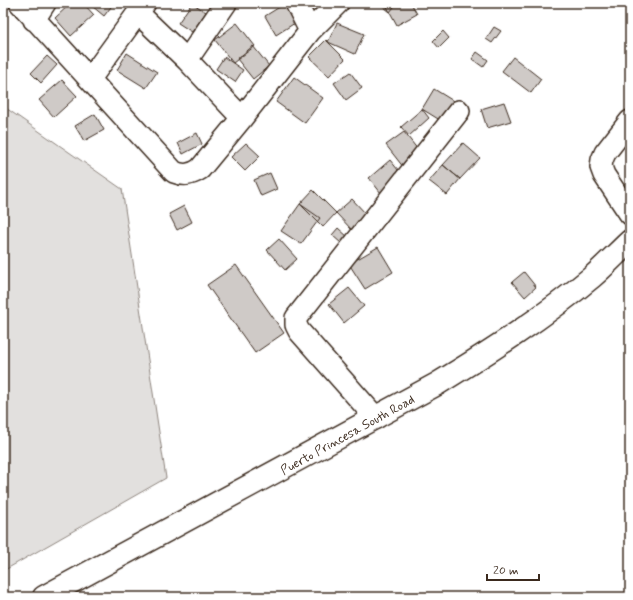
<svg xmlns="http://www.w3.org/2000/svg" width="633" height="600" font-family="Mynerve,sans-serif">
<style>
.green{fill:#e2e0de;stroke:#8e857e}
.building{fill:#cfcac7;stroke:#3b2a1e}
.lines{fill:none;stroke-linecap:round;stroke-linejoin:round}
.minor-casing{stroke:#3b2a1e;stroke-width:24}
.major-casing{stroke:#3b2a1e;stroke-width:25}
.minor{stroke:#fff;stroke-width:21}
.major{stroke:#fff;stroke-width:22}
.labels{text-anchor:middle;stroke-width:3;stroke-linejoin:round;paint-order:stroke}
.street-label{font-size:13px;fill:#3b2a1e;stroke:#fff}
</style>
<rect width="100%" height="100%" fill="#fff"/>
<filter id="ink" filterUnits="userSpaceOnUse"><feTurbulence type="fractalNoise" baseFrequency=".025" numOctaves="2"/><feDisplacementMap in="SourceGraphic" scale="8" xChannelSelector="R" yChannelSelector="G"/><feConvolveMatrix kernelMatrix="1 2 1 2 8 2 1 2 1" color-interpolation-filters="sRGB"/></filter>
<g filter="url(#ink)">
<path class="green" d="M 3,106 L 122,189 L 166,478 L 3,571 Z"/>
<path class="building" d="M 71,3 L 83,3 L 94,15 L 71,36 L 55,18 Z
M 95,3 L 114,3 L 104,16 L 92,6 Z
M 192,3 L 206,12 L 192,32 L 178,23 Z
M 286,3 L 298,21 L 276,35 L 265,16 Z
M 379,3 L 397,3 L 390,12 Z
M 385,3 L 411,3 L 417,14 L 397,25 Z
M 237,23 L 255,46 L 233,63 L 215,40 Z
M 337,23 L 364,34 L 355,54 L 328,42 Z
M 494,27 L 501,31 L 492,43 L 486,39 Z
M 443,31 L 449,38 L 439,48 L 433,41 Z
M 326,40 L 345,59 L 329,76 L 309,57 Z
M 253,46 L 269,66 L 253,79 L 237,59 Z
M 477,52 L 488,60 L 483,67 L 472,59 Z
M 127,53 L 157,72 L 146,88 L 117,70 Z
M 47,56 L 57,65 L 41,83 L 31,73 Z
M 224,57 L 243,70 L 235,82 L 216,69 Z
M 513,57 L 541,79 L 531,93 L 502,71 Z
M 350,72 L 362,88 L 346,100 L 334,83 Z
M 294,77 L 323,98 L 305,123 L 276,102 Z
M 62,80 L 77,96 L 54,117 L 39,100 Z
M 434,89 L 455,102 L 443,122 L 422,109 Z
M 504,102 L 511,121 L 487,128 L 481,109 Z
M 422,109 L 429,118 L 409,136 L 401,127 Z
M 95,114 L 104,130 L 84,141 L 75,126 Z
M 404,132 L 422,155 L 404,168 L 386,145 Z
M 197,133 L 202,144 L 183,154 L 178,143 Z
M 246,143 L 260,156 L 245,171 L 231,157 Z
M 463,143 L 480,158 L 460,179 L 443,165 Z
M 390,160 L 403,176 L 381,193 L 369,178 Z
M 443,165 L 460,179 L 447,195 L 429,181 Z
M 270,173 L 277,189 L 261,196 L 254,180 Z
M 313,190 L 336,213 L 323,227 L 300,204 Z
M 352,199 L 367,215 L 352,230 L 336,213 Z
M 300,204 L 320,218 L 301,244 L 281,231 Z
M 184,206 L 192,222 L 177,230 L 169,214 Z
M 338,228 L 348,237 L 342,244 L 332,235 Z
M 279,239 L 297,259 L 285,270 L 267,250 Z
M 378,247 L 393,272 L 365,289 L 349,264 Z
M 236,265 L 284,333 L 255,353 L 207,285 Z
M 524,272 L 536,287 L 525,297 L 512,282 Z
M 349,288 L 364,306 L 344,323 L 329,304 Z"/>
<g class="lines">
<defs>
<path id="minor" d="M 20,3 L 174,172 C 184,176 191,175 200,169 L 242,118 L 310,31 L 338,3
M 296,3 L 310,31
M 138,13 L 187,60 L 242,118
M 34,20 L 45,3
M 187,60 L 226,3
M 90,79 L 145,3
M 630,121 L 605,153 L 602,160 L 601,167 L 604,175 L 630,214
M 376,418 L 299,331 L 296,325 L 296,318 L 459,111"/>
<path id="major" d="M 44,597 L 437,384 C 491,351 544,317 592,277 C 605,266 617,253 630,241"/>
</defs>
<use href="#minor" class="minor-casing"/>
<use href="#major" class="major-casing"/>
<use href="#minor" class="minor"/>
<use href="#major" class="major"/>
</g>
</g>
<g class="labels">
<g class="street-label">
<text transform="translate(347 434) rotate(-29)" y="5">Puerto Princesa South Road</text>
</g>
</g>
<rect width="633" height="600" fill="none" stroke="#fff" stroke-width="16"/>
<rect x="8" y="8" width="617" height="584" fill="none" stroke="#3b2a1e" stroke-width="1.5" filter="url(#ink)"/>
<path d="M487 574v6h52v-6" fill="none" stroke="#3b2a1e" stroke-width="2"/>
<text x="493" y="574" font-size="12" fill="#3b2a1e" stroke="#ffffff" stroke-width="3" paint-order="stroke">20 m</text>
</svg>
